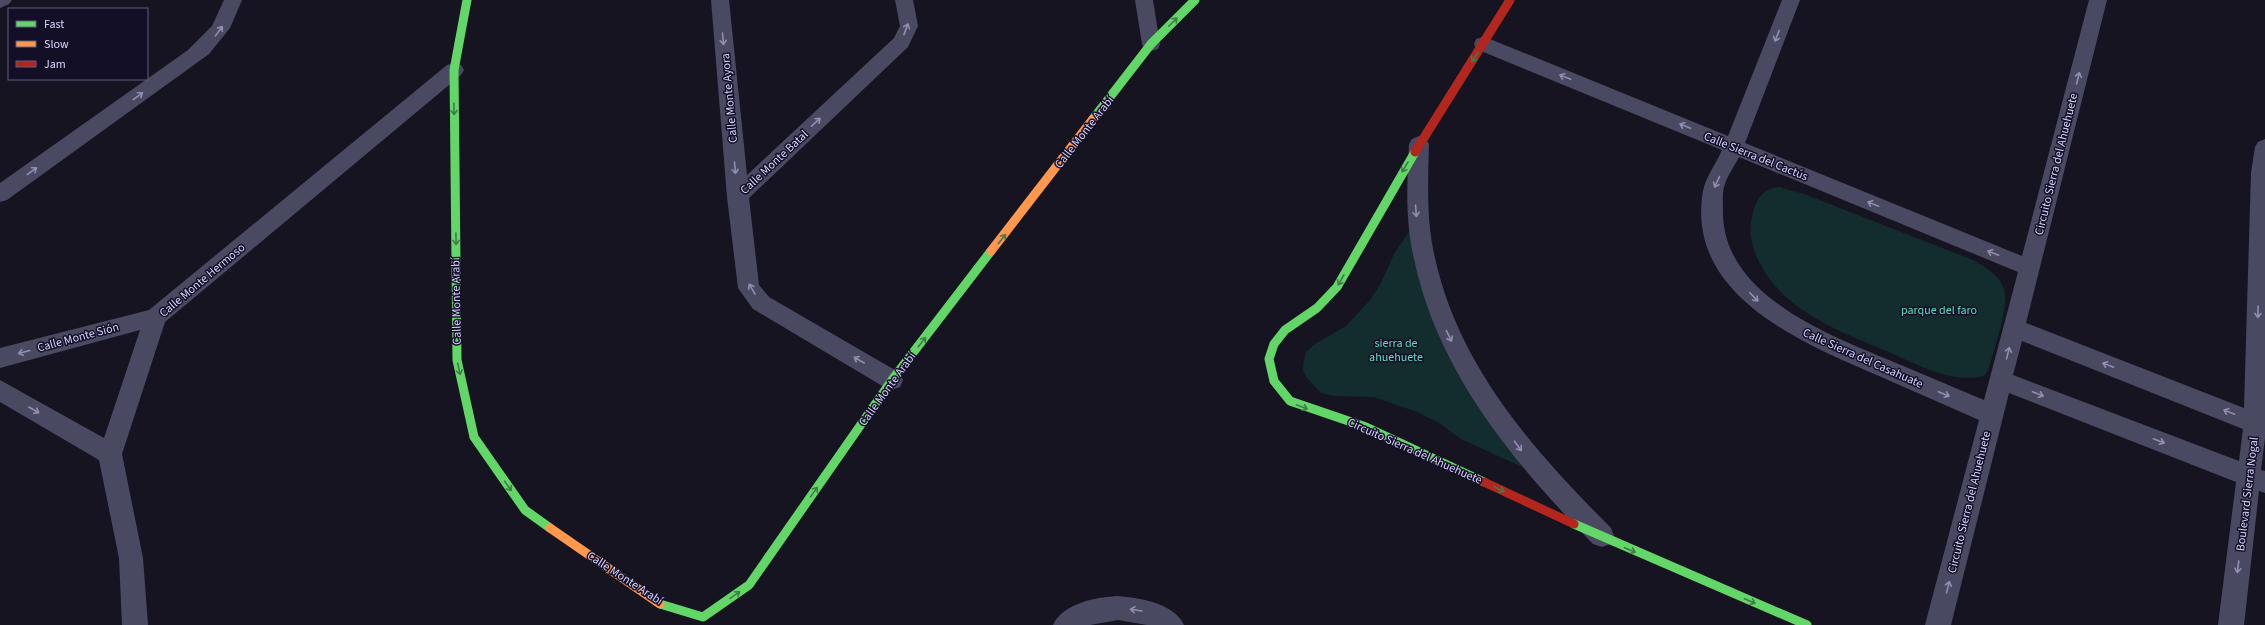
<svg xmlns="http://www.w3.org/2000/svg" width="2265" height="625" font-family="'Source Sans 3',sans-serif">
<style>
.green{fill:#132c2d}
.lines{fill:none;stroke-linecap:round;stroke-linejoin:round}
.street{fill:#4a4962;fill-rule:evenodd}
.fast{stroke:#63d668;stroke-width:9}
.slow{stroke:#ff974d;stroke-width:9}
.jam{stroke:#b3261e;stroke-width:9}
.oneway{stroke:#3f7c4a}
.oneway2{stroke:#928eb0}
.labels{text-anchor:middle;stroke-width:3;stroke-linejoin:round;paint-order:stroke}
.street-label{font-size:12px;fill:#d9d4ff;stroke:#130f26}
.park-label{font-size:12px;fill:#5fe0c0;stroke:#130f26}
</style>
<rect width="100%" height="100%" fill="#161421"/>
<path class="green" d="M 1779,187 L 1804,194 L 1973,260 C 1985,267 2000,275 2004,289 C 2010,306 1993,352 1988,371 L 1984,376 C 1950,384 1917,364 1886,351 C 1838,330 1785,312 1759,262 C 1751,246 1748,230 1753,212 C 1757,198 1763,189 1779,187 Z
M 1413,226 L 1496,428 L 1522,467 L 1461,439 L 1439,423 L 1417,412 L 1374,397 L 1333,396 L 1321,393 L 1307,378 L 1303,370 L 1304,359 L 1306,352 L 1315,344 L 1346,326 L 1370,300 L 1381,283 L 1394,254 Z"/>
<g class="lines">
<path class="street" d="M 0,0 L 12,0 L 9,4 L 0,8 Z
M 224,0 L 242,0 L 230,28 L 209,54 L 7,200 L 0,202 L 0,183 L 188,50 L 212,26 Z
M 711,0 L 729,0 L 747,175 L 894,38 L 900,26 L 895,0 L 913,0 L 918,26 L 908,47 L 749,198 L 759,285 L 769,297 L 900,373 L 903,380 L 900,387 L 892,390 L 884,387 L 753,309 L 738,288 L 727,197 Z
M 1135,0 L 1153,0 L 1160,44 L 1158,49 L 1151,51 L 1144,49 L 1142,44 Z
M 1782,0 L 1800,0 L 1745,143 L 2022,256 L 2089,0 L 2107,0 L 2026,323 L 2244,408 L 2251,173 L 2255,147 L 2258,142 L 2265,139 L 2265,438 L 2261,470 L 2265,471 L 2265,493 L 2259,491 L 2244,625 L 2218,625 L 2236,482 L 2009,393 L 1951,625 L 1925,625 L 1979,420 C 1946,405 1912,391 1879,376 C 1803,343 1685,296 1703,191 C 1706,176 1716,164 1722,150 L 1476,49 L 1474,44 L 1476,39 L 1483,37 L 1490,39 L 1728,136 ZM 1739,157 L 2018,272 L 1984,400 C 1952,387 1921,373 1889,360 C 1825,333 1722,294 1723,211 C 1723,203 1722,195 1724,187 C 1727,176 1734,167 1739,157 ZM 2022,341 L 2243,429 L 2239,461 L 2013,375 Z
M 454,63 L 461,65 L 464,70 L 461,75 L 165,322 L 122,454 L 143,558 L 148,625 L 122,625 L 119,558 L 99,460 L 0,402 L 0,380 L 104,438 L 140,330 L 0,368 L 0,348 L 149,310 L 447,65 Z
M 1419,136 L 1426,139 L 1429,144 C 1428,182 1426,220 1435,258 C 1459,367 1534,451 1611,528 L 1614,536 L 1611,544 L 1602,547 L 1593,544 C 1514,463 1438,373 1414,259 C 1405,221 1407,182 1409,144 L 1412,139 Z
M 1118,596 C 1140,598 1174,603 1184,625 L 1147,625 L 1118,620 L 1090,625 L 1053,625 C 1063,603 1097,597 1118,596 Z"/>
<path class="fast" d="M 467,0 L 454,70 L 457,360 L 474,437 L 525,510 L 550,528
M 1093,119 L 1151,44 L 1195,0
M 1415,152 L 1337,287 L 1317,308 L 1285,330 L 1274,344 L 1269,359 L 1274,381 L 1290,401 L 1366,427 L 1484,482
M 1574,524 L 1807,625
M 660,604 L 703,617 L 749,585 L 892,380 L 991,251"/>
<path class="slow" d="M 991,251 L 1093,119
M 550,528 L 660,604"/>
<path class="jam" d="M 1415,152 L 1510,0
M 1484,482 L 1574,524"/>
</g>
<defs><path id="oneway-shaft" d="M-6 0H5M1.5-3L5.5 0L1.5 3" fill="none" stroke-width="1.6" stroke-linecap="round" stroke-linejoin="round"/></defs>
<g class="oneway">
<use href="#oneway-shaft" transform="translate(1173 22) rotate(-45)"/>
<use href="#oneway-shaft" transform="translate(1475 57) rotate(123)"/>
<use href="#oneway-shaft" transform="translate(454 109) rotate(89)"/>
<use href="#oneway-shaft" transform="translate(1405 167) rotate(121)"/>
<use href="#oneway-shaft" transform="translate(456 239) rotate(89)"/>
<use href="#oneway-shaft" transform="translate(1002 239) rotate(-52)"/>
<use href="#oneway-shaft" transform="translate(1341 280) rotate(119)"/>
<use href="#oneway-shaft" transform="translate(922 342) rotate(-52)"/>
<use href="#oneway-shaft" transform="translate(459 369) rotate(77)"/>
<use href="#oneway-shaft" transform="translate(1302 407) rotate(21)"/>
<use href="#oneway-shaft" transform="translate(508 486) rotate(55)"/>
<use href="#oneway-shaft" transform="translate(1499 489) rotate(25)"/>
<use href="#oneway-shaft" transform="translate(814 492) rotate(-55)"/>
<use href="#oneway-shaft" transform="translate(1630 550) rotate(23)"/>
<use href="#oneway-shaft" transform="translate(735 595) rotate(-35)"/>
<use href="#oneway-shaft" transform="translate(1750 601) rotate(23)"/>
</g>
<g class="oneway2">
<use href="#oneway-shaft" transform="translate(906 29) rotate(-70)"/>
<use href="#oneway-shaft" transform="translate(219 31) rotate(-54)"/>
<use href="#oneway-shaft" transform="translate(1777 36) rotate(111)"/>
<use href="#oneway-shaft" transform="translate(723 39) rotate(85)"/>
<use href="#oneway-shaft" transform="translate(1565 77) rotate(-158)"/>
<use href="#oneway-shaft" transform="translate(2078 78) rotate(-76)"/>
<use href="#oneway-shaft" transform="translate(138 96) rotate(-36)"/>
<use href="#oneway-shaft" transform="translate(816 122) rotate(-43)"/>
<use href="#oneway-shaft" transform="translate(1685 126) rotate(-158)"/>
<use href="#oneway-shaft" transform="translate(735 168) rotate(85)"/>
<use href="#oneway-shaft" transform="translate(32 171) rotate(-36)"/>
<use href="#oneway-shaft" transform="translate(1717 182) rotate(115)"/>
<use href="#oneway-shaft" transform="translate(1873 204) rotate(-158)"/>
<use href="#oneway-shaft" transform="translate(1416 211) rotate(86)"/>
<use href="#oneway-shaft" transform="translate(1993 253) rotate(-158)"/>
<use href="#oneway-shaft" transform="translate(752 289) rotate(-120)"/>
<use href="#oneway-shaft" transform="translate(1754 297) rotate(46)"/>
<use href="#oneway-shaft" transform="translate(2258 312) rotate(91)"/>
<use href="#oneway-shaft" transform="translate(1449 336) rotate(64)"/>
<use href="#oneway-shaft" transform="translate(24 352) rotate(165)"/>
<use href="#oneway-shaft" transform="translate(2008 353) rotate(-76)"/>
<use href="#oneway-shaft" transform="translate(859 360) rotate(-150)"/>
<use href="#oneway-shaft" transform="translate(2108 365) rotate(-158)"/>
<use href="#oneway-shaft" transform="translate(1944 394) rotate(23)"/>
<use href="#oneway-shaft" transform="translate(2038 394) rotate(21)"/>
<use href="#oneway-shaft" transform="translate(34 410) rotate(30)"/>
<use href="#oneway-shaft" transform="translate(2229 412) rotate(-158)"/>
<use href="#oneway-shaft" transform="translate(2159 441) rotate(21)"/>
<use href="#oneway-shaft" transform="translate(1518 446) rotate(53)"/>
<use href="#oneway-shaft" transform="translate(2238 567) rotate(97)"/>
<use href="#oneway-shaft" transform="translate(1948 587) rotate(-76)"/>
<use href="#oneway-shaft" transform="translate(1136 610) rotate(-171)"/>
</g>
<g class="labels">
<g class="street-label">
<text transform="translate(729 98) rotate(-95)" y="4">Calle Monte Ayora</text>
<text transform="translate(1084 132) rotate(-52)" y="4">Calle Monte Arabí</text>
<text transform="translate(1756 156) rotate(22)" y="4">Calle Sierra del Cactús</text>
<text transform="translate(774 162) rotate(-43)" y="4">Calle Monte Batal</text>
<text transform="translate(2056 164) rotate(-76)" y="4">Circuito Sierra del Ahuehuete</text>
<text transform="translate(202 280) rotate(-40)" y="4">Calle Monte Hermoso</text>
<text transform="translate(456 301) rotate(-91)" y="4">Calle Monte Arabí</text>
<text transform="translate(78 337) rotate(-15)" y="4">Calle Monte Sión</text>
<text transform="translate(1863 358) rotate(24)" y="4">Calle Sierra del Casahuate</text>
<text transform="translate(887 389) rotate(-54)" y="4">Calle Monte Arabí</text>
<text transform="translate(1415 451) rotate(24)" y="4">Circuito Sierra del Ahuehuete</text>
<text transform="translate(2247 494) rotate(-83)" y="4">Boulevard Sierra Nogal</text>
<text transform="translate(1969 502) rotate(-76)" y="4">Circuito Sierra del Ahuehuete</text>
<text transform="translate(625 578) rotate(33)" y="4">Calle Monte Arabí</text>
</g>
<g class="park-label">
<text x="1939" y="314">parque del faro</text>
<text x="1396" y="347">sierra de<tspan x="1396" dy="14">ahuehuete</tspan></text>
</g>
</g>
<rect x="8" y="8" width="140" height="72" fill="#130f26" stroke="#625e7d"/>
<rect x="16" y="21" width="20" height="6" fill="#63d668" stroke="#625e7d"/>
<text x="44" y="28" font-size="12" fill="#d9d4ff">Fast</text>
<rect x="16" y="41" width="20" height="6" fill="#ff974d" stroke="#625e7d"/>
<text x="44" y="48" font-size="12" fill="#d9d4ff">Slow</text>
<rect x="16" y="61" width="20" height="6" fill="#b3261e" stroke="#625e7d"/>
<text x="44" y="68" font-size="12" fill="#d9d4ff">Jam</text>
</svg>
